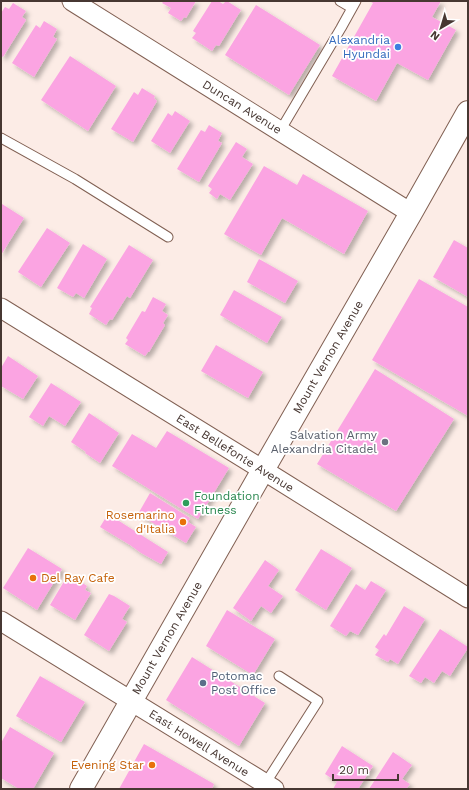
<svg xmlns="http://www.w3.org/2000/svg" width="469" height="790" font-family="'Work Sans',sans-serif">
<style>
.building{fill:#fba4e2;filter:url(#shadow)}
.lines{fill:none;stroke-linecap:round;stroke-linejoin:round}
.service-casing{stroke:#816053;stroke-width:11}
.minor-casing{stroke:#816053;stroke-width:21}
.secondary-casing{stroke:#816053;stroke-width:24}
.service{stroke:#fff;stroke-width:9}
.minor{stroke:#fff;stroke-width:19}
.secondary{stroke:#fff;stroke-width:22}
.shop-dot{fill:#3f7fe0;stroke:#fff;stroke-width:1.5}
.worship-dot{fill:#6b7280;stroke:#fff;stroke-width:1.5}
.leisure-dot{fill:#2e9e5b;stroke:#fff;stroke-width:1.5}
.food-dot{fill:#e8710a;stroke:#fff;stroke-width:1.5}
.service-dot{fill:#5c6f8a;stroke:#fff;stroke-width:1.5}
.labels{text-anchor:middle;stroke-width:3.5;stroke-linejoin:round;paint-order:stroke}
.shop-label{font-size:12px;fill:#366cbe;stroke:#fff;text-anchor:end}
.street-label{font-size:12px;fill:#473732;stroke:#fff}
.worship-label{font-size:12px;fill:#5b616d;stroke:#fff;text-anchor:end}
.leisure-label{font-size:12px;fill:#27864d;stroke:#fff;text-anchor:start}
.food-label{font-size:12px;fill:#c56008;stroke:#fff;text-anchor:end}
.service-label{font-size:12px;fill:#4e5e75;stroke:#fff;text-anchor:start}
</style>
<defs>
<filter id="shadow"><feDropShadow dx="3.5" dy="3.5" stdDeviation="2" flood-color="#0004"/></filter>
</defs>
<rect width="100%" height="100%" fill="#fcece6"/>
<path class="building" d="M 164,1 L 196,1 L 186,18 L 184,17 L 181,21 L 168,13 L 171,8 L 162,3 Z
M 212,1 L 218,1 L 223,4 L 226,1 L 227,1 L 241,10 L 219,46 L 216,45 L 212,51 L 192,38 L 196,33 L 193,31 Z
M 369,1 L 441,1 L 432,17 L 456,30 L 428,80 L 397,63 L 376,101 L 332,76 L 373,3 Z
M 13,3 L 26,11 L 22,17 L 26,20 L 3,57 L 1,56 L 1,13 L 5,7 L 9,9 Z
M 256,5 L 320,45 L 289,95 L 225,55 Z
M 44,21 L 57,29 L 53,37 L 57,39 L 34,77 L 12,63 L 36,25 L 40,28 Z
M 70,56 L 116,86 L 88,131 L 41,100 Z
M 142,88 L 155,96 L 154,98 L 157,101 L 133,142 L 111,129 L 134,92 L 138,95 Z
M 175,111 L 190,121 L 170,153 L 151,141 L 168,113 L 172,116 Z
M 209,125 L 222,133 L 218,141 L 222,143 L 199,182 L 177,169 L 201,130 L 205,132 Z
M 236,142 L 247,149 L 242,157 L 253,164 L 230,200 L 220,194 L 217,199 L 209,193 L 212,189 L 208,186 Z
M 264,166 L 297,185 L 303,174 L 368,211 L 344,254 L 282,218 L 261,255 L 224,234 Z
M 2,204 L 24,218 L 1,255 L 1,205 Z
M 47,228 L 70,243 L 41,287 L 18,272 Z
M 454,240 L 468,248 L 468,297 L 433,277 Z
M 83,244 L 107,259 L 84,298 L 76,293 L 73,297 L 57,288 Z
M 129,245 L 153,260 L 130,298 L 127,296 L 112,320 L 110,319 L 106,325 L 89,314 L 92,308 L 90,307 Z
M 259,259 L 298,281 L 285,303 L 247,282 Z
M 419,279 L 468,307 L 468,416 L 372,360 Z
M 234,290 L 282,317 L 267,343 L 220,315 Z
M 153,297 L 166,304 L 162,311 L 168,315 L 163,323 L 165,325 L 149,352 L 148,352 L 145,356 L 125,344 L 128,340 L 126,338 L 142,311 L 145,312 Z
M 216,345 L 263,372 L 248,398 L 201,371 Z
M 8,356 L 38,376 L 23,399 L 1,386 L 1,368 Z
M 375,369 L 454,419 L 396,511 L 317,464 Z
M 51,383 L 81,402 L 65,426 L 49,416 L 43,426 L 29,417 Z
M 89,413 L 119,433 L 100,463 L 85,453 L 86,452 L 71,442 Z
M 167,431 L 229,468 L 198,519 L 112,466 L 132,434 L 156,448 Z
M 150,493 L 190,518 L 188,522 L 196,527 L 186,543 L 138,514 Z
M 108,514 L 168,552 L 161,564 L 141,553 L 130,545 L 100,527 Z
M 28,548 L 62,569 L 37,610 L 3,588 Z
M 321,549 L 352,568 L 326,610 L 295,590 Z
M 265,560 L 279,570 L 268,586 L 283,596 L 271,613 L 261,606 L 251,621 L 233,608 Z
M 70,575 L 87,586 L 85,590 L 91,593 L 75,620 L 50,605 L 66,578 L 68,579 Z
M 371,581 L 386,590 L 358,635 L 350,631 L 346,636 L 330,626 L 356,584 L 365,590 Z
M 109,594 L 114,596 L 130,606 L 122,619 L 127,622 L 109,651 L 84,635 Z
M 404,606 L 425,619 L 398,664 L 390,659 L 388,662 L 375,655 L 379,650 L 375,647 L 384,634 L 386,636 Z
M 227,610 L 275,639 L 253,675 L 206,646 Z
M 440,629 L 468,647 L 468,648 L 450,676 L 442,671 L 434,683 L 425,677 L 421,683 L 409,676 Z
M 192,657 L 265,703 L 239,746 L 166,700 Z
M 40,676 L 85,702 L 61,742 L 16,716 Z
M 10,727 L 54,753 L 33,789 L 19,789 L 1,778 L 1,743 Z
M 144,744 L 214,784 L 212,789 L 119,789 Z
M 342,746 L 373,766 L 358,789 L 333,789 L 337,782 L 325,774 Z
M 393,752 L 412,765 L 402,779 L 410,784 L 406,789 L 369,789 Z"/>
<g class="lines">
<defs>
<path id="service" d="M 340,1 L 352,8
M 280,131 L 341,28 L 356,1
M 1,138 L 75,179 L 168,237
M 265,784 L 318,701 L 279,676"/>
<path id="minor" d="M 72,1 L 411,213
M 1,308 L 263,470 L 468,598
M 1,621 L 274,789"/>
<path id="secondary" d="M 81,789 L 263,470 L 411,213 L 468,112"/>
</defs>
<use href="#service" class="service-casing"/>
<use href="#minor" class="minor-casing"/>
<use href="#secondary" class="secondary-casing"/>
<use href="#service" class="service"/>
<use href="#minor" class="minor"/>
<use href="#secondary" class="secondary"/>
</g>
<circle class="shop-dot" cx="398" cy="47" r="4"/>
<circle class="worship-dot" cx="385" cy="442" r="4"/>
<circle class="leisure-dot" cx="186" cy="503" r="4"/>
<g class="food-dot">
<circle cx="183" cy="522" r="4"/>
<circle cx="33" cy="578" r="4"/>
<circle cx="152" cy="765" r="4"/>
</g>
<circle class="service-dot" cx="203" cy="683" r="4"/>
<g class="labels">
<g class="shop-label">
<text x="390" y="44">Alexandria<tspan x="390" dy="14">Hyundai</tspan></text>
</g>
<g class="street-label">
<text transform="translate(242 107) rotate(32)" y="4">Duncan Avenue</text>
<text transform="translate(328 357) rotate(-60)" y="4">Mount Vernon Avenue</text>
<text transform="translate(235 453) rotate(32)" y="4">East Bellefonte Avenue</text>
<text transform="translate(167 638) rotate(-60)" y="4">Mount Vernon Avenue</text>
<text transform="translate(199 743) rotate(32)" y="4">East Howell Avenue</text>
</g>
<g class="worship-label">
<text x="377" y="439">Salvation Army<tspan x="377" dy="14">Alexandria Citadel</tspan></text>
</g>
<g class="leisure-label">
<text x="194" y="500">Foundation<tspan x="194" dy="14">Fitness</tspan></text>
</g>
<g class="food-label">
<text x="175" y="519">Rosemarino<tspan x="175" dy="14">d'Italia</tspan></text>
<text x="41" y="582" text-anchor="start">Del Ray Cafe</text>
<text x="144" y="769">Evening Star</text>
</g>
<g class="service-label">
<text x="211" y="680">Potomac<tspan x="211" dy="14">Post Office</tspan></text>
</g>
</g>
<rect width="469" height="790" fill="none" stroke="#473732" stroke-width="4"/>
<g transform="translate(441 28) rotate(218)" stroke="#ffffff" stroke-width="3" paint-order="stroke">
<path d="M0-3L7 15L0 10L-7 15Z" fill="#473732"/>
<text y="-6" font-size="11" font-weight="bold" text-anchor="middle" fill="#473732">N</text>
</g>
<path d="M333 774v6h65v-6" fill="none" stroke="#473732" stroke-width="2"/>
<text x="339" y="774" font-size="12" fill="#473732" stroke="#ffffff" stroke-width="3" paint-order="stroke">20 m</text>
</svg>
